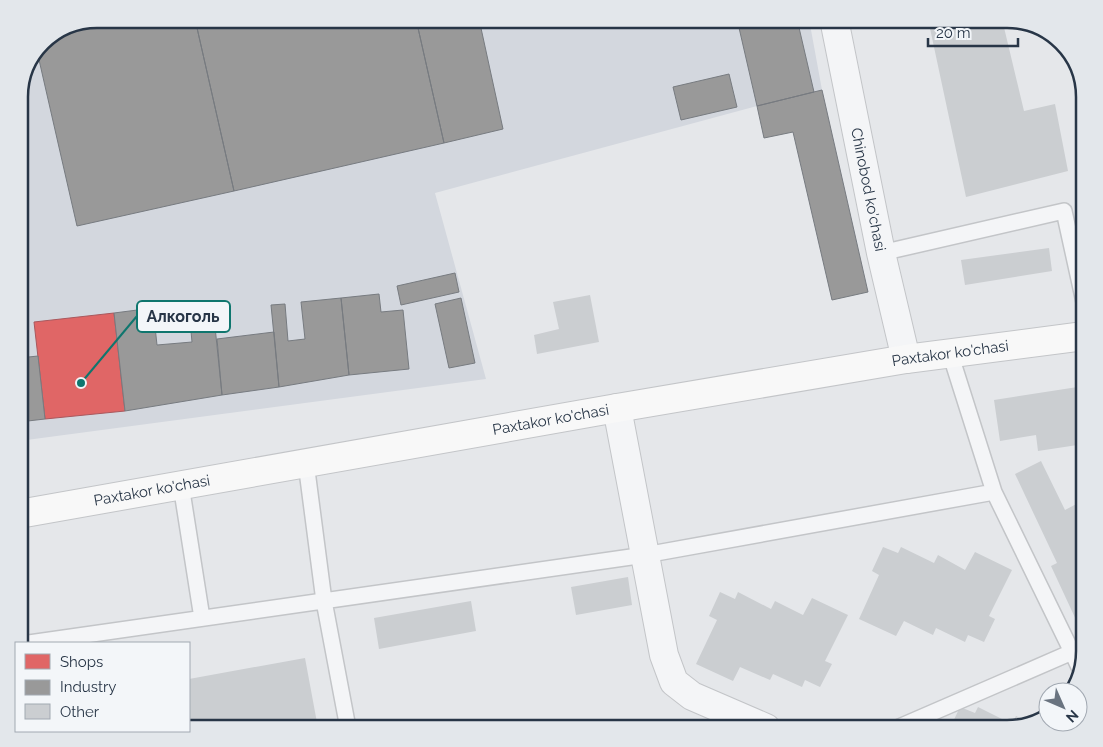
<svg xmlns="http://www.w3.org/2000/svg" width="1103" height="747" font-family="Raleway,sans-serif">
<style>
.built{fill:#d3d7de}
.shops{fill:#e06666;stroke:#a9585d}
.industry{fill:#999;stroke:#777b80}
.building{fill:#cbced1}
.lines{fill:none;stroke-linecap:round;stroke-linejoin:round}
.service-casing{stroke:#c3c5c8;stroke-width:18}
.minor-casing{stroke:#c3c5c8;stroke-width:30}
.tertiary-casing{stroke:#c3c5c8;stroke-width:30}
.secondary-casing{stroke:#c3c5c8;stroke-width:30}
.service{stroke:#f4f5f7;stroke-width:15}
.minor{stroke:#f4f5f7;stroke-width:28}
.tertiary{stroke:#f4f5f7;stroke-width:28}
.secondary{stroke:#f8f8f8;stroke-width:28}
.labels{text-anchor:middle;stroke-width:5;stroke-linejoin:round;paint-order:stroke}
.street-label{font-size:15px;fill:#283647;stroke:#f3f6f9}
.rim{fill:none;stroke:#283647;stroke-width:2.5}
.leader{fill:none;stroke:#0f766e;stroke-width:2}
.callout-dot{fill:#0f766e;stroke:#f3f6f9;stroke-width:2}
.callout{fill:#f3f6f9;stroke:#0f766e;stroke-width:2}
.callout-label{font-size:16px;text-anchor:middle;font-weight:bold;fill:#283647}
</style>
<rect width="100%" height="100%" fill="#e5e7ea"/>
<path class="built" d="M 97,19 L 809,19 L 822,90 L 757,106 L 435,193 L 486,379 L 19,441 L 19,92 L 42,41 Z"/>
<path class="shops" d="M 114,313 L 125,411 L 45,419 L 34,322 Z"/>
<path class="industry" d="M 97,19 L 195,19 L 234,191 L 77,226 L 37,51 L 42,41 Z
M 195,19 L 416,19 L 444,143 L 234,191 Z
M 416,19 L 479,19 L 503,129 L 444,143 Z
M 737,19 L 797,19 L 814,92 L 757,106 Z
M 729,74 L 737,107 L 681,120 L 673,87 Z
M 822,90 L 868,292 L 832,300 L 793,132 L 764,138 L 757,106 Z
M 455,273 L 459,292 L 401,305 L 397,286 Z
M 379,294 L 381,312 L 403,310 L 409,369 L 349,375 L 341,298 Z
M 341,298 L 349,375 L 279,387 L 271,305 L 285,304 L 288,341 L 305,339 L 301,302 Z
M 461,298 L 475,363 L 449,368 L 435,304 Z
M 213,307 L 222,395 L 125,411 L 114,313 L 153,308 L 157,345 L 192,342 L 189,310 Z
M 274,332 L 279,387 L 222,395 L 217,339 Z
M 38,356 L 45,419 L 19,422 L 19,358 Z"/>
<path class="building" d="M 928,19 L 1002,19 L 1024,111 L 1055,104 L 1068,171 L 966,197 Z
M 1049,248 L 1052,271 L 965,285 L 961,260 Z
M 590,295 L 599,342 L 537,354 L 534,335 L 559,329 L 553,302 Z
M 1084,386 L 1084,444 L 1038,451 L 1036,435 L 1000,441 L 994,400 Z
M 1041,461 L 1065,510 L 1084,500 L 1084,637 L 1051,566 L 1057,563 L 1015,474 Z
M 883,547 L 898,553 L 901,547 L 934,563 L 938,555 L 965,570 L 975,552 L 1012,570 L 989,616 L 995,619 L 984,642 L 968,635 L 965,642 L 936,628 L 933,635 L 904,621 L 896,636 L 859,619 L 879,575 L 872,571 Z
M 628,577 L 632,605 L 576,615 L 571,587 Z
M 720,592 L 735,599 L 738,592 L 771,609 L 775,601 L 803,615 L 812,598 L 848,615 L 825,661 L 832,664 L 820,687 L 805,680 L 802,687 L 773,674 L 770,680 L 740,667 L 733,681 L 696,664 L 717,620 L 709,616 Z
M 471,601 L 476,631 L 379,649 L 374,618 Z
M 305,658 L 318,728 L 189,728 L 189,679 Z
M 960,707 L 975,713 L 978,707 L 1012,724 L 1016,716 L 1030,723 L 1007,728 L 950,728 Z"/>
<g class="lines">
<defs>
<path id="service" d="M 881,253 L 1064,211 L 1084,302
M 950,353 L 994,492
M 306,463 L 324,601 L 348,728
M 181,485 L 202,618
M 29,643 L 645,555 L 994,492 L 1072,652 L 1079,667
M 897,728 L 1072,652"/>
<path id="minor" d="M 617,408 L 664,655 L 674,682 L 692,696 L 766,728"/>
<g id="tertiary">
<path id="s1" d="M 834,19 L 881,253 L 906,359"/>
</g>
<g id="secondary">
<path id="s2" d="M 19,514 L 617,408 L 906,359 L 1084,336"/>
</g>
</defs>
<use href="#service" class="service-casing"/>
<use href="#minor" class="minor-casing"/>
<use href="#tertiary" class="tertiary-casing"/>
<use href="#secondary" class="secondary-casing"/>
<use href="#service" class="service"/>
<use href="#minor" class="minor"/>
<use href="#tertiary" class="tertiary"/>
<use href="#secondary" class="secondary"/>
</g>
<g class="labels">
<g class="street-label">
<text dy="5" stroke="none"><textPath href="#s1" startOffset="174">Chinobod ko'chasi</textPath></text>
<text dy="5" stroke="none"><textPath href="#s2" startOffset="945">Paxtakor ko'chasi</textPath></text>
<text dy="5" stroke="none"><textPath href="#s2" startOffset="540">Paxtakor ko'chasi</textPath></text>
<text dy="5" stroke="none"><textPath href="#s2" startOffset="135">Paxtakor ko'chasi</textPath></text>
</g>
</g>
<path d="M0 0H1103V747H0ZM97 28H1007A69 69 0 0 1 1076 97V651A69 69 0 0 1 1007 720H97A69 69 0 0 1 28 651V97A69 69 0 0 1 97 28Z" fill="#e3e7eb" fill-rule="evenodd"/>
<path class="rim" d="M97 28H1007A69 69 0 0 1 1076 97V651A69 69 0 0 1 1007 720H97A69 69 0 0 1 28 651V97A69 69 0 0 1 97 28Z"/>
<path class="leader" d="M81 383L137 316"/>
<circle class="callout-dot" cx="81" cy="383" r="5"/>
<rect class="callout" x="137" y="301" width="93" height="31" rx="5"/>
<g class="callout-label">
<text x="183" y="322">Алкоголь</text>
</g>
<rect x="15" y="642" width="175" height="90" fill="#f3f6f9" stroke="#a2a9b2"/>
<rect x="25" y="654" width="25" height="15" fill="#e06666" stroke="#a2a9b2"/>
<text x="60" y="667" font-size="15" fill="#283647">Shops</text>
<rect x="25" y="680" width="25" height="15" fill="#999999" stroke="#a2a9b2"/>
<text x="60" y="692" font-size="15" fill="#283647">Industry</text>
<rect x="25" y="704" width="25" height="15" fill="#cbced1" stroke="#a2a9b2"/>
<text x="60" y="717" font-size="15" fill="#283647">Other</text>
<g transform="translate(1063 707) rotate(135)"><circle r="24" fill="#f3f6f9" stroke="#a2a9b2"/>
<path d="M0-4L9 19L0 12L-9 19Z" fill="#6a7480"/>
<text y="-8" font-size="14" font-weight="bold" text-anchor="middle" fill="#283647">N</text>
</g>
<path d="M928 38v8h90v-8" fill="none" stroke="#283647" stroke-width="2.5"/>
<text x="936" y="38" font-size="15" fill="#283647" stroke="#f3f6f9" stroke-width="4" paint-order="stroke">20 m</text>
</svg>
